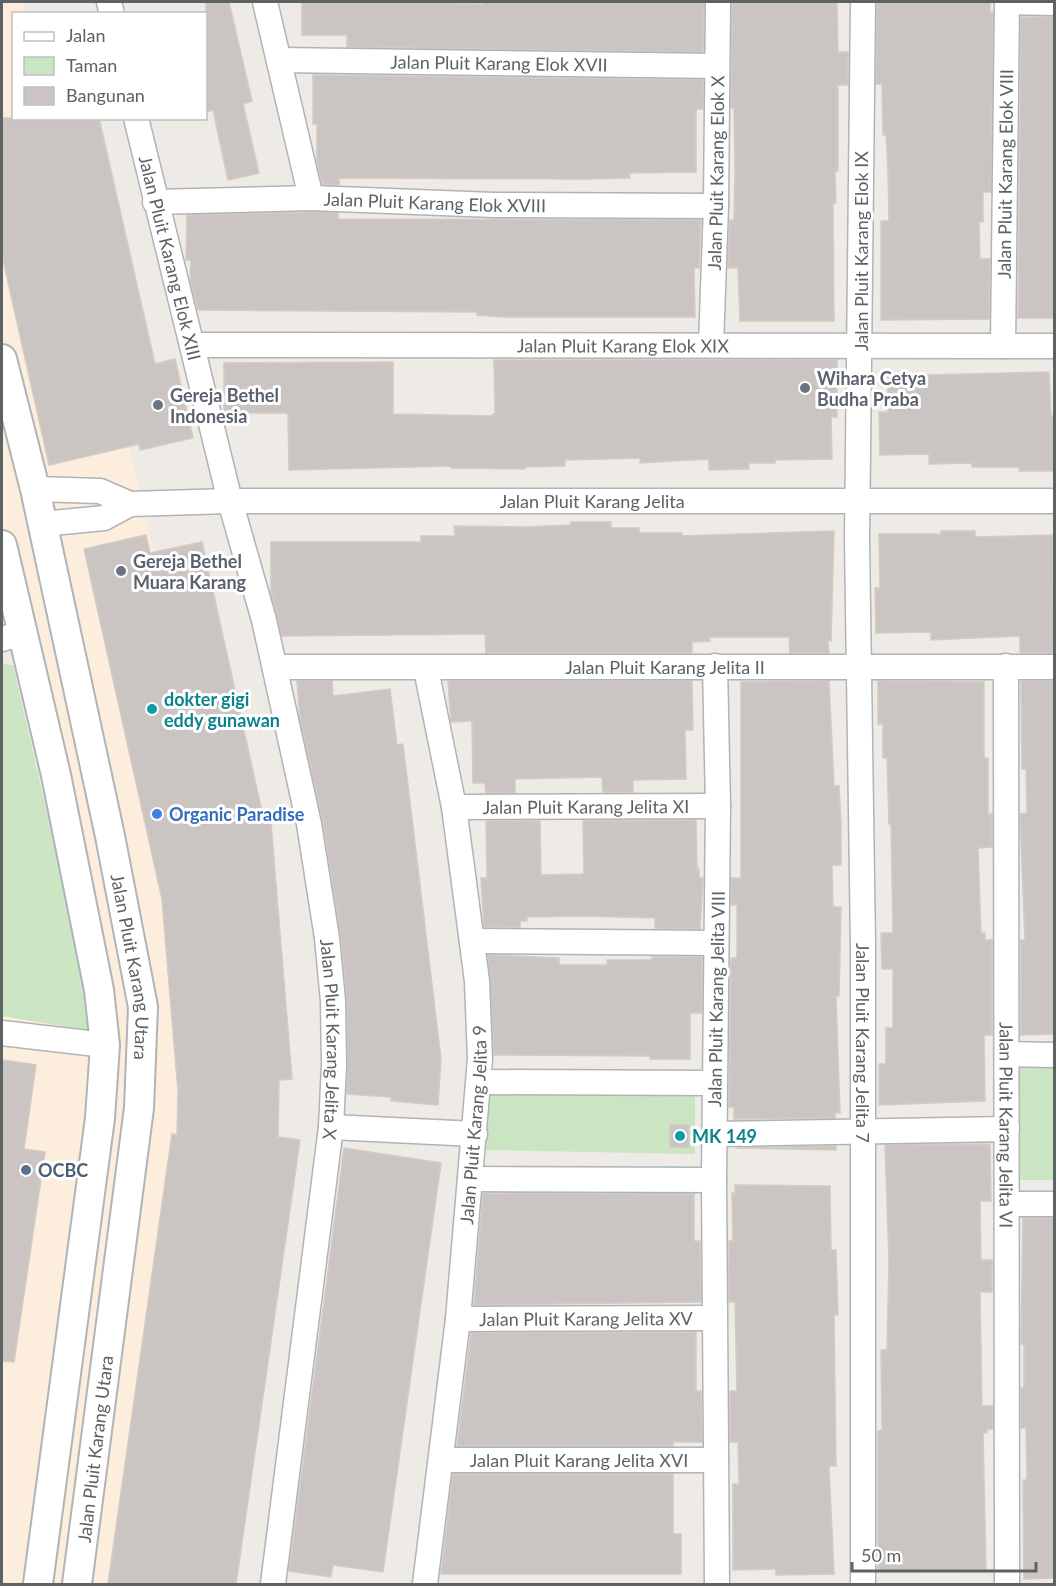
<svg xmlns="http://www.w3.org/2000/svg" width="1056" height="1586" font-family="Lato,sans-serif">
  <rect width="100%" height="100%" fill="#eeeae5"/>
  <polygon fill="#fceddc" points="2,2 24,2 27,13 14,14 14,118 52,119 217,820 239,1123 181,1584 2,1584 2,914 89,913 2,558"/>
  <g fill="#cbe5c3">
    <polygon points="2,664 13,665 97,1032 2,1016"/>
    <polygon points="1018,1063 1054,1063 1054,1180 1019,1180"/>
    <polygon points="480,1071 695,1074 695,1154 479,1150"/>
  </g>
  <g fill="#cac5c2" stroke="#d3cbc4" stroke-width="1.5">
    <polygon points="206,2 229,2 252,101 243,104 259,173 228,180 213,110 206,112"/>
    <polygon points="302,2 484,4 484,2 704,2 703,52 347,47 347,35 302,35"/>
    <polygon points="732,2 837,2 838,52 848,52 848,85 838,85 838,171 835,171 836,203 833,203 834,321 740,321 738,268 728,268 730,220 734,220 735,168 734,108 731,108"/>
    <polygon points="877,2 990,2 990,12 993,12 991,192 983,192 983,222 979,222 980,259 990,259 989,319 881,320 881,221 889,221 888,171 886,135 883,135 882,84 876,84"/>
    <polygon points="1021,17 1054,17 1054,318 1018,318"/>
    <polygon points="313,75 703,80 703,109 696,109 696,172 630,173 630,178 585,179 339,178 339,185 322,184 317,160 317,124 313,124"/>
    <polygon points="2,118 99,118 155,364 175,359 193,438 140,450 139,444 49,465 2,255"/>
    <polygon points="317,212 338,213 338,219 701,220 699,268 694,268 695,317 505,317 477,315 477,312 198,310 190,280 191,260 186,260 187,215"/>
    <polygon points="494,360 837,360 837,417 831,417 832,459 775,460 775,463 749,463 749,469 709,470 709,459 640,463 640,458 565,460 565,466 525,467 525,469 451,468 451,466 289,470 288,413 224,413 224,363 393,362 393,414 491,416 495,413"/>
    <polygon points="1049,372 1051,416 1054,416 1054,471 1019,471 1019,467 972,467 972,463 929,464 929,454 880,455 879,412 888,412 888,376"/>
    <polygon points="571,522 611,522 611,528 639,528 639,533 682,533 682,536 834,531 831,641 828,641 829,653 790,653 789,637 710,637 710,641 692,642 692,653 486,653 485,634 282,636 271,592 271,542 421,542 421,536 455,536 454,526 525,527 571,525"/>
    <polygon points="941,531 975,531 975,537 1053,535 1054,653 1020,653 1020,636 931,640 931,632 876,633 875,588 880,588 879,534 941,534"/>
    <polygon points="146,535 150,553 202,542 262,812 270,811 292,1079 279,1080 278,1137 300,1140 236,1584 108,1584 172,1134 177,1135 178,1091 162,899 84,549"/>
    <polygon points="297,681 332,681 333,696 390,689 397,745 403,744 441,1059 438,1105 391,1101 391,1097 347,1094 347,1001 341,937 323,822 300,718"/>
    <polygon points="448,681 692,681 693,730 685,730 686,779 633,780 633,792 603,792 602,777 515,779 515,793 486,793 485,783 473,783 472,721 451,722"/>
    <polygon points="829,681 834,786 839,786 841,823 841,865 832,865 833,907 841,907 839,996 836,996 840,1113 835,1113 835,1118 734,1119 734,1107 729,1107 731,958 737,958 737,905 731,905 731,878 741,878 741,682"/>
    <polygon points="878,681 984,682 984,758 988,758 988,814 992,814 992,847 978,848 981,933 985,933 985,940 992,940 992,1035 984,1035 985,1101 879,1105 879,1064 886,1064 886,1028 893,1028 893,969 882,969 881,933 893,933 891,824 889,824 887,758 883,758 883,724 878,724"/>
    <polygon points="1021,681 1054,681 1054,1034 1021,1035 1021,940 1025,940 1020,814 1027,813 1026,769 1022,769"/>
    <polygon points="696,820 697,870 699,869 699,878 703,878 700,929 655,928 655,918 584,916 527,917 527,921 520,921 520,927 484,927 481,878 487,878 486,821 540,821 541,875 584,874 583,821"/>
    <polygon points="488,955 559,958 559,965 607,965 607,960 652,960 652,957 702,957 702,1013 690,1013 690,1059 650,1059 650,1056 494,1055"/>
    <polygon points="2,1060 36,1065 24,1149 45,1152 14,1362 2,1361"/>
    <polygon points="670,1125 689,1125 689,1148 670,1147"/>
    <polygon points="990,1144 991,1201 980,1201 981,1260 992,1260 992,1292 980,1292 982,1406 993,1406 993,1429 987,1429 987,1433 983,1433 986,1569 878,1570 878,1431 882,1430 881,1350 887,1350 889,1262 885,1145"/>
    <polygon points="836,1146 836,1150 735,1148"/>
    <polygon points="344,1148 441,1163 383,1572 333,1565 331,1577 289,1571"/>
    <polygon points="735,1185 830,1186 831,1250 836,1250 838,1315 834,1315 836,1466 829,1466 834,1574 776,1575 776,1569 733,1570 733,1484 739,1484 738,1442 730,1442 730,1391 737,1391 735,1302 729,1302 729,1241 733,1241 732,1193 735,1193"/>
    <polygon points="483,1193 694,1194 694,1241 700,1241 701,1302 474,1305"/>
    <polygon points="1023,1218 1054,1218 1054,1578 1024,1579 1023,1480 1027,1480 1026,1428 1021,1428 1021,1388 1024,1388 1024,1344 1021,1344"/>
    <polygon points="696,1332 696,1391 701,1391 702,1442 673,1442 673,1446 457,1446 471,1333"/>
    <polygon points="453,1474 673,1474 673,1534 681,1534 681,1574 441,1574"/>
  </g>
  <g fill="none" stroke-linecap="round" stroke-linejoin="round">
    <g stroke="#b0b4b7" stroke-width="27">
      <g id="minor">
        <polyline points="109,2 112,14"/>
        <polyline points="265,2 311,198"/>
        <path id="s1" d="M863,2L857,539L863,946V1584"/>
        <polyline points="1007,2 1054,3"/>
        <path id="s2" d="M280,60L717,66"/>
        <path id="s3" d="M136,118L230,501L264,620L309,824L327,938L333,1001L334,1065L331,1127L273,1584"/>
        <path id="s4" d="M155,202L311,198L494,205L716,206"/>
        <path id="s5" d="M193,345L1054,346"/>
        <path id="s6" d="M711,345L716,206L718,2"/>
        <path id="s7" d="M1003,346L1007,2"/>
        <polyline points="35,489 100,491 130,504"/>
        <path id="s8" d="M42,524L104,518L130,504L230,501H1054"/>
        <polyline points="2,639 23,633"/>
        <polyline points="715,666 718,806 714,1180 717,1584"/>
        <path id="s9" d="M1006,666L1007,1584"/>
        <path id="s10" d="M275,667H1054"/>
        <path id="s11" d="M454,807L718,806"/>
        <polyline points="472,941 716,943"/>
        <polyline points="2,1033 105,1045"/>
        <polyline points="1007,1054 1054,1055"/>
        <polyline points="479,1082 714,1083"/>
        <polyline points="331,1127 475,1134"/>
        <polyline points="714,1134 1007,1129"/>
        <polyline points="470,1179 714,1180"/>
        <polyline points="1007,1204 1054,1204"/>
        <path id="s12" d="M458,1319L714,1318"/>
        <path id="s13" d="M441,1460H716"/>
        <path id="s14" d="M425,1584L458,1319L480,1059L477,981L454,807L426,669"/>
      </g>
    </g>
    <g stroke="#b0b4b7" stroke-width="32">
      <g id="tertiary">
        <path id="s15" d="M2,359L35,489L110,836L143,1007L139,1108L77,1584"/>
        <polyline points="2,545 56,775 99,990 105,1045 100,1118 38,1584"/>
      </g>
    </g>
    <use href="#minor" stroke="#fff" stroke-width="24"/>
    <use href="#tertiary" stroke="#fff" stroke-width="28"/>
  </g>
  <g fill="#6b7280" stroke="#fff" stroke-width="2">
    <circle cx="805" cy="388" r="6"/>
    <circle cx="158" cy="405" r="6"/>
    <circle cx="121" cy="571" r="6"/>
  </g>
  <g fill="#0f9aa8" stroke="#fff" stroke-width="2">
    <circle cx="152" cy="709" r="6"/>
    <circle cx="680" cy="1136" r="6"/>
  </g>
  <circle fill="#3f7fe0" stroke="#fff" stroke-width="2" cx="157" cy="814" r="6"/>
  <circle fill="#5c6f8a" stroke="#fff" stroke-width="2" cx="26" cy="1170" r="6"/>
  <g text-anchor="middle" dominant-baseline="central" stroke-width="6" stroke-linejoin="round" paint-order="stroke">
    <g font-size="18" fill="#5d6265" stroke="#fff">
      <text stroke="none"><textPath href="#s2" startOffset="219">Jalan Pluit Karang Elok XVII</textPath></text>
      <text stroke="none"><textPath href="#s6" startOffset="172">Jalan Pluit Karang Elok X</textPath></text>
      <text stroke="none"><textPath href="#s7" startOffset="172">Jalan Pluit Karang Elok VIII</textPath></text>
      <text stroke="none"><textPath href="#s4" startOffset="280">Jalan Pluit Karang Elok XVIII</textPath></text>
      <text transform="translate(861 251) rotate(-90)">Jalan Pluit Karang Elok IX</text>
      <text stroke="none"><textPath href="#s3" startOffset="144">Jalan Pluit Karang Elok XIII</textPath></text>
      <text stroke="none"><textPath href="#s5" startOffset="430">Jalan Pluit Karang Elok XIX</textPath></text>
      <text stroke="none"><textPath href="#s8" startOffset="554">Jalan Pluit Karang Jelita</textPath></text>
      <text stroke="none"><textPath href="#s10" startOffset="390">Jalan Pluit Karang Jelita II</textPath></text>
      <text stroke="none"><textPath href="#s11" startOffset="132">Jalan Pluit Karang Jelita XI</textPath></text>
      <text stroke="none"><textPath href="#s15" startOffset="622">Jalan Pluit Karang Utara</textPath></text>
      <text transform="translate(716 999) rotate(-89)">Jalan Pluit Karang Jelita VIII</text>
      <text stroke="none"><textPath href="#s3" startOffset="944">Jalan Pluit Karang Jelita X</textPath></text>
      <text stroke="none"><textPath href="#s1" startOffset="1041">Jalan Pluit Karang Jelita 7</textPath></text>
      <text stroke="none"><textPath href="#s14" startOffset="462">Jalan Pluit Karang Jelita 9</textPath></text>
      <text stroke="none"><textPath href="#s9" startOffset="459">Jalan Pluit Karang Jelita VI</textPath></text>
      <text stroke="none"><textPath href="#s12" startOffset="128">Jalan Pluit Karang Jelita XV</textPath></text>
      <text transform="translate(95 1449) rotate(-83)">Jalan Pluit Karang Utara</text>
      <text stroke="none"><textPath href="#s13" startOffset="138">Jalan Pluit Karang Jelita XVI</textPath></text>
    </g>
    <g font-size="18" font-weight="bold" fill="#5b616d" stroke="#fff" text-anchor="start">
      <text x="817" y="378">Wihara Cetya<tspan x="817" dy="21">Budha Praba</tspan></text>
      <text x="170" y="395">Gereja Bethel<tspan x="170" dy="21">Indonesia</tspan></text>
      <text x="133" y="561">Gereja Bethel<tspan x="133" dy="21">Muara Karang</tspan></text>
    </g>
    <g font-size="18" font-weight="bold" fill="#0d838f" stroke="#fff" text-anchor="start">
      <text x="164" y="699">dokter gigi<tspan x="164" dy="21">eddy gunawan</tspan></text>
      <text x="692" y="1136">MK 149</text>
    </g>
    <g font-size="18" font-weight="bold" fill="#366cbe" stroke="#fff" text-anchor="start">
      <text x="169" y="814">Organic Paradise</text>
    </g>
    <g font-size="18" font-weight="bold" fill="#4e5e75" stroke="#fff" text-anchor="start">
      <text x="38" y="1170">OCBC</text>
    </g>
  </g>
  <rect width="1056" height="1586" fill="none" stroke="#5d6265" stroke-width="6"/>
  <rect x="12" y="12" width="195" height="108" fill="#ffffff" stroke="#bec0c1" stroke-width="1.5"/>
  <rect x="24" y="32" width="30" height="9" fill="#ffffff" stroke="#bec0c1" stroke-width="1.5"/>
  <text x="66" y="42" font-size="18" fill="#5d6265">Jalan</text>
  <rect x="24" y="57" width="30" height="18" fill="#cbe5c3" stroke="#bec0c1" stroke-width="1.5"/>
  <text x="66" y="72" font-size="18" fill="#5d6265">Taman</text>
  <rect x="24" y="87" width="30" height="18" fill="#cac5c2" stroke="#bec0c1" stroke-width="1.5"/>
  <text x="66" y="102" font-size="18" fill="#5d6265">Bangunan</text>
  <path d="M852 1562v9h184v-9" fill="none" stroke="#5d6265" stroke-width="3"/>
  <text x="861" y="1562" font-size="18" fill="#5d6265" stroke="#ffffff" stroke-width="4.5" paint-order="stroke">50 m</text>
</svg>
